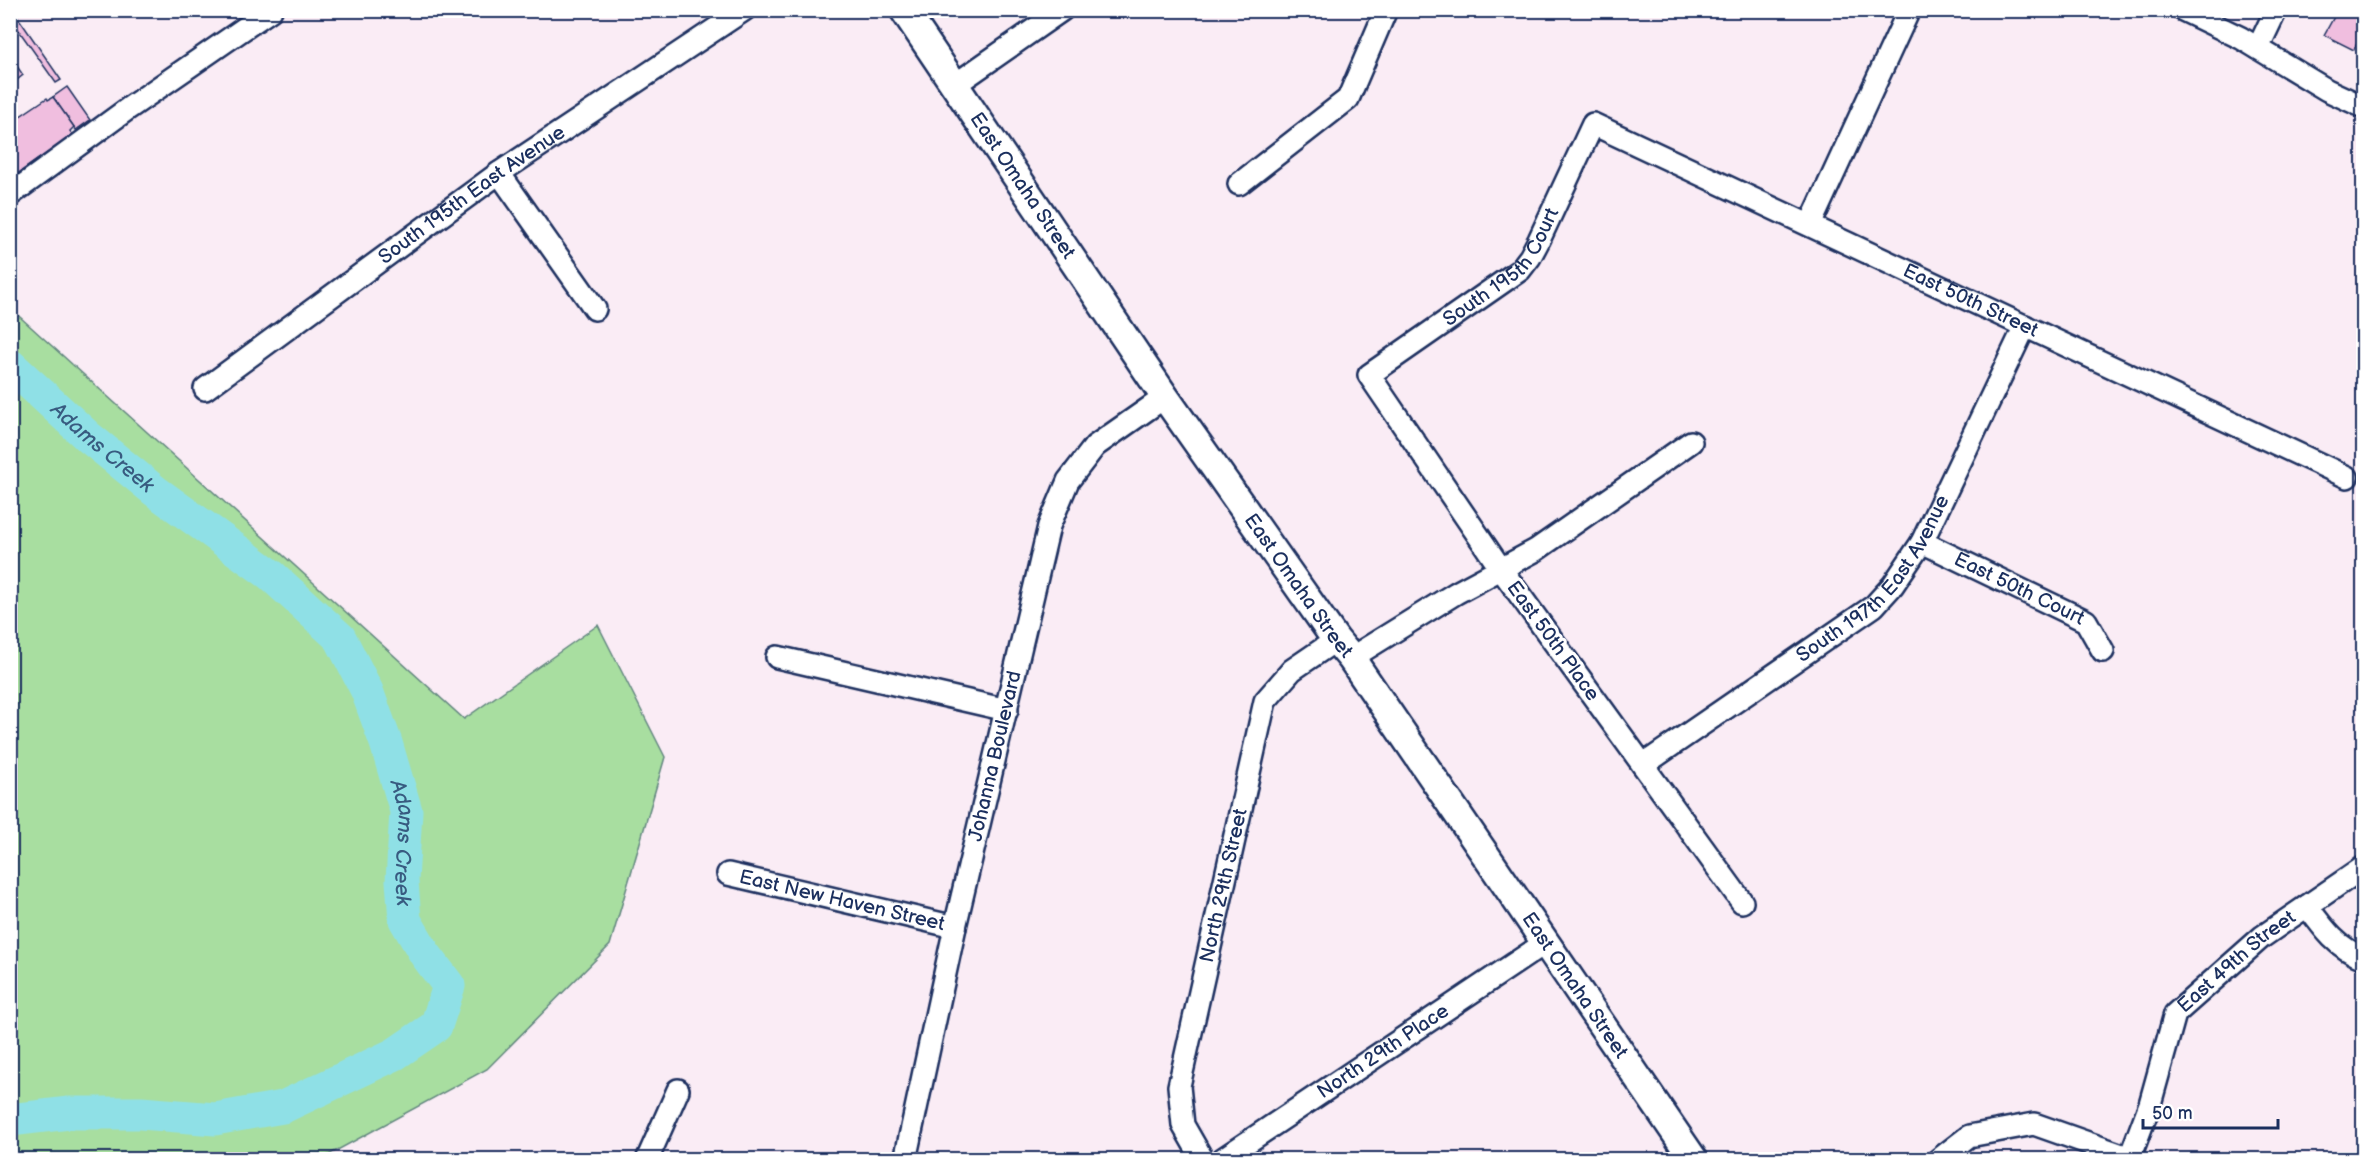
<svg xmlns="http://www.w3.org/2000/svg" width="2374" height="1170" font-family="'Balsamiq Sans',sans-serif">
  <rect width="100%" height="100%" fill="#faecf5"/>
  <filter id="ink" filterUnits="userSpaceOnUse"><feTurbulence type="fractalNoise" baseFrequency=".0167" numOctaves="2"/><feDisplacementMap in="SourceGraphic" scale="12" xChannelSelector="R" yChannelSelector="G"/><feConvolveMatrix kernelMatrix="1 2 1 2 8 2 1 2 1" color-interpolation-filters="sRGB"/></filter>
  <g filter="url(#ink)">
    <polygon fill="#a8dea0" stroke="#62867f" stroke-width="1.5" points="10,308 464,719 598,625 665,757 610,945 487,1069 321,1159 11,1159"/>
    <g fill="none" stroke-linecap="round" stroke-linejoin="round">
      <path stroke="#8fe0e6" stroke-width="33" id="s1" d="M10,365L86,435L155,491L271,575L340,638L367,691L386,743L406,811L402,881L405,920L425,954L449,986L436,1026L395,1054L283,1107L215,1119L141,1113H69L10,1120"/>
    </g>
    <g fill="#f0bedf" stroke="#1b2f5e" stroke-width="1.5">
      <polygon points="10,10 13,10 61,80 56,83 10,18"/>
      <polygon points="2327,10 2364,10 2364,24 2361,30 2364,31 2364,44 2358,41 2354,50 2324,35 2335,15"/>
      <polygon points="10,56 23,75 17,80 10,71"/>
      <polygon points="67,87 90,120 76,130 53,97"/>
      <polygon points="53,97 74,127 70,131 73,135 14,176 10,172 10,123 47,98 48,100"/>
    </g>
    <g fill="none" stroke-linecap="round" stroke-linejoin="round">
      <g stroke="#1b2f5e" stroke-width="26">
        <g id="minor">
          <polyline points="2183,10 2241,38 2327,90 2364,107"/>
          <polyline points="2258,48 2276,10"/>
          <polyline points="956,84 1062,10"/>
          <polyline points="499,173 595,309"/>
          <polyline points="1239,184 1348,99 1386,10"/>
          <polyline points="10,195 129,108 271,10"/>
          <polyline points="1810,225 1909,10"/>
          <path id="s2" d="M205,389L499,173L744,10"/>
          <path id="s3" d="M1922,542L2086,621L2103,651"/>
          <polyline points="777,657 1007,710"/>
          <polyline points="1351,658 1456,593 1536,550 1691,442"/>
          <path id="s4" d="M1643,765L1874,606L1893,585L1922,542L2025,326"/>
          <path id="s5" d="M728,874L955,927"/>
          <path id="s6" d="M1742,902L1501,569L1369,375L1520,270L1530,257L1539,240L1593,124L2347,477"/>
          <path d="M2307,906C2323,928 2337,948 2364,958"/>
          <path id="s7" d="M2130,1157L2150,1104L2175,1014L2262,937L2364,867"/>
          <polyline points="647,1160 678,1090"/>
          <path id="s8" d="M905,1160L955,927L1049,526L1068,481L1095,446L1165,397"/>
          <path id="s9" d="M1203,1160L1183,1125L1179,1086L1265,701L1292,670L1336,640"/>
          <path id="s10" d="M1221,1160L1545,943"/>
          <polyline points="1938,1160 1969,1136 2034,1124 2136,1160"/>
        </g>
      </g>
      <g stroke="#1b2f5e" stroke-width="32">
        <g id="tertiary">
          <path id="s11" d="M904,10L1165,397L1336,640L1351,658L1694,1160"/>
        </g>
      </g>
      <use href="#minor" stroke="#fff" stroke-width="21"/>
      <use href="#tertiary" stroke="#fff" stroke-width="27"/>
    </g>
  </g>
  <g text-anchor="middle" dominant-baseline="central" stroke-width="6" stroke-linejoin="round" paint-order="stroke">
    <g font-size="20" fill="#1b2f5e" stroke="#fff">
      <text stroke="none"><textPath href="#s11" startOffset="212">East Omaha Street</textPath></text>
      <text stroke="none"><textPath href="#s2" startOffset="330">South 195th East Avenue</textPath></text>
      <text stroke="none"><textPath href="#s6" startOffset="819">South 195th Court</textPath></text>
      <text stroke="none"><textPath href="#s6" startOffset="1410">East 50th Street</textPath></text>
      <text stroke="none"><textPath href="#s4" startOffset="300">South 197th East Avenue</textPath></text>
      <text stroke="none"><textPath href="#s11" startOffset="698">East Omaha Street</textPath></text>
      <text stroke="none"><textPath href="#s3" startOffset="108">East 50th Court</textPath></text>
      <text transform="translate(1553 641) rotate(54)">East 50th Place</text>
      <text stroke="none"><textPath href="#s8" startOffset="414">Johanna Boulevard</textPath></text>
      <text stroke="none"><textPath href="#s9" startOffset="285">North 29th Street</textPath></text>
      <text stroke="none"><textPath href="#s5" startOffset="117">East New Haven Street</textPath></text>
      <text stroke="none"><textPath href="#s7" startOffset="231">East 49th Street</textPath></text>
      <text stroke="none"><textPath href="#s11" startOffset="1184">East Omaha Street</textPath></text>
      <text stroke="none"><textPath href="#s10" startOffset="195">North 29th Place</textPath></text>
    </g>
    <g font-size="21" font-style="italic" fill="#385b80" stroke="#fff">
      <text stroke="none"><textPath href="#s1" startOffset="124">Adams Creek</textPath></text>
      <text stroke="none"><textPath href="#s1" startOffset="646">Adams Creek</textPath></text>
    </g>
  </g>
  <rect width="2374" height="1170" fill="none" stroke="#fff" stroke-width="36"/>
  <rect x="18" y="18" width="2338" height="1134" fill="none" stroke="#1b2f5e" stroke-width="2" filter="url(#ink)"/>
  <path d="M2143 1119v9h135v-9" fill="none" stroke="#1b2f5e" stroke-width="3"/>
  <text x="2152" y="1119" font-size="18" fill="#1b2f5e" stroke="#ffffff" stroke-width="4.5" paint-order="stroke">50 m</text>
</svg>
